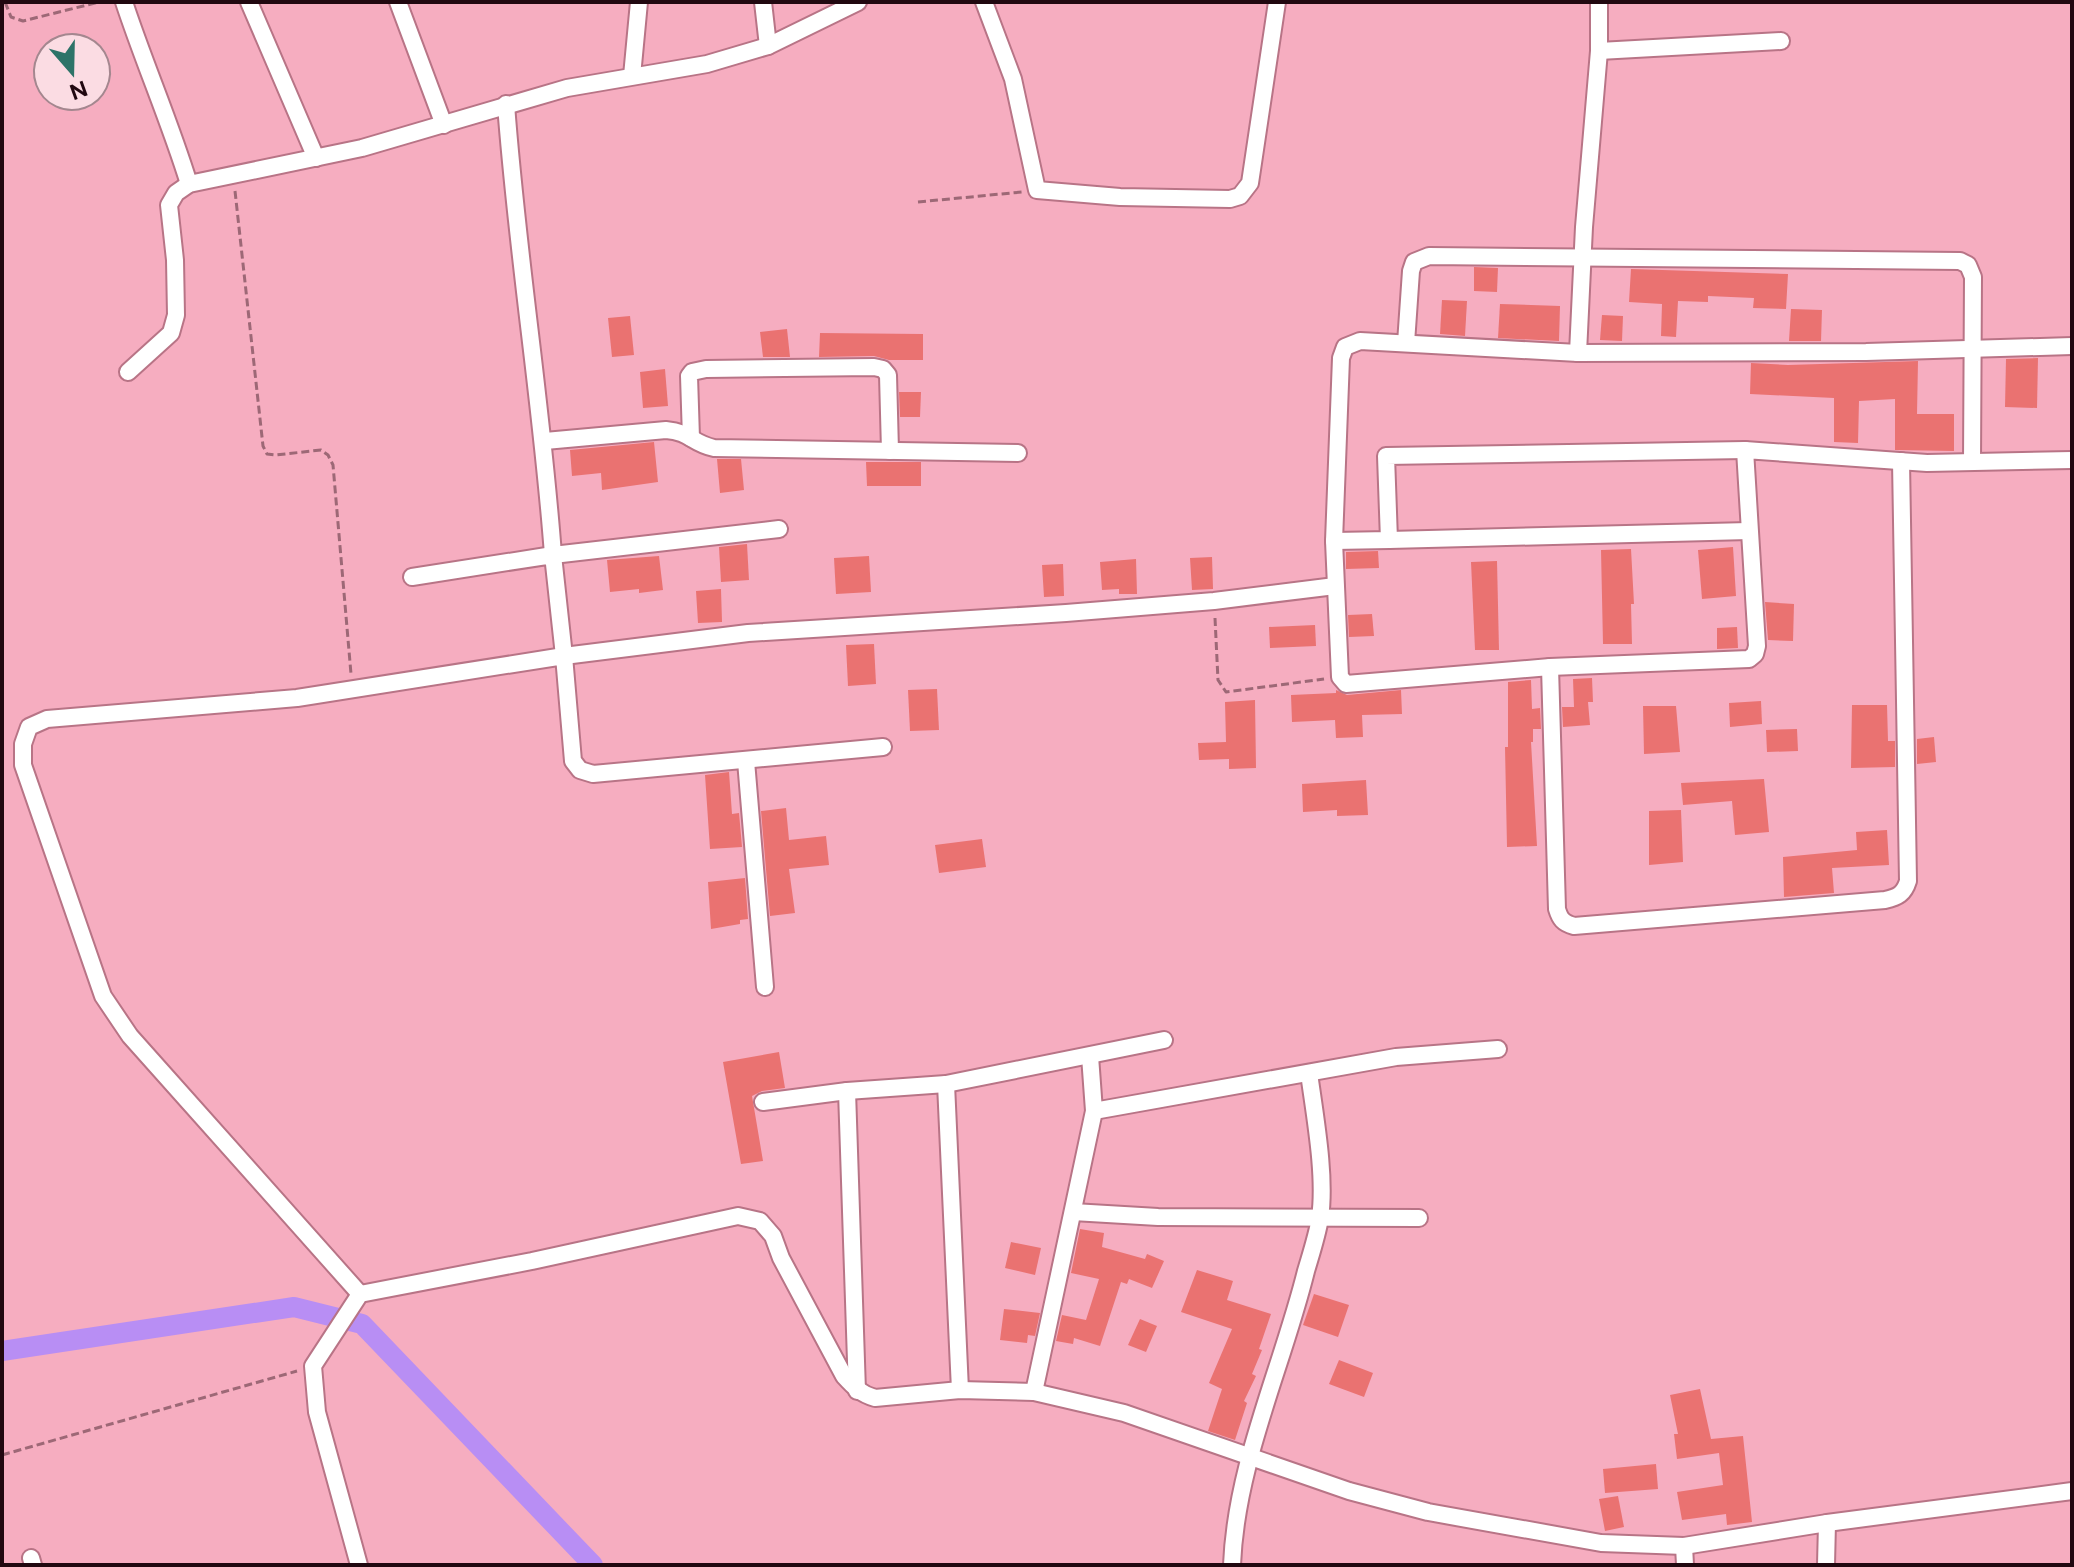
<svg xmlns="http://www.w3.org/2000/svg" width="2074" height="1567" font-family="Figtree,sans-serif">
  <rect width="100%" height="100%" fill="#f6adc0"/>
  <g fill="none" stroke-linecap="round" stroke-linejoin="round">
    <polyline stroke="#b88ef4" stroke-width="20" points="2,1351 294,1307 362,1324 593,1565"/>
  </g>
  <g fill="#ea7271">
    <polygon points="1474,267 1498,268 1497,292 1474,291"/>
    <polygon points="1631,269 1788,274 1786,309 1753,308 1754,298 1708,296 1708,302 1678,301 1676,337 1661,336 1662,304 1629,302"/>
    <polygon points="1442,300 1467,301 1465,336 1440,334"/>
    <polygon points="1500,304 1560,306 1559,341 1498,338"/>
    <polygon points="1791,309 1822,310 1821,341 1789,341"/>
    <polygon points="1602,315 1623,316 1622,341 1600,340"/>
    <polygon points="630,316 634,355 612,357 608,318"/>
    <polygon points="787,329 790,357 763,357 760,332"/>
    <polygon points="820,333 923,334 923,360 889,360 874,356 819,357"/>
    <polygon points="2038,358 2037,408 2005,407 2006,359"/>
    <polygon points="1918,361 1917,414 1954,414 1954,451 1895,450 1895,399 1859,401 1858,443 1834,442 1834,398 1750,394 1751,363 1788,365"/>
    <polygon points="665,369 668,406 643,408 640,372"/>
    <polygon points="899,392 921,392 920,417 900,417"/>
    <polygon points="654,442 658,482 602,490 601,473 572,476 570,450"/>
    <polygon points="717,459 741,459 744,490 720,493"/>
    <polygon points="866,462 921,462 921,486 867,486"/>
    <polygon points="747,544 749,580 721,582 719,547"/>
    <polygon points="1733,547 1736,596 1702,599 1698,550"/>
    <polygon points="1631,549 1634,604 1631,604 1632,644 1603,644 1601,550"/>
    <polygon points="1378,551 1379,568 1346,569 1346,552"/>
    <polygon points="659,556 663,590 639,593 639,589 610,592 607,560"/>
    <polygon points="869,556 871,592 836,594 834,558"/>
    <polygon points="1212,557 1213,589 1192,590 1190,558"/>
    <polygon points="1136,559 1137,594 1119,594 1119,589 1102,590 1100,562"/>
    <polygon points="1497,561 1499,650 1475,650 1471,562"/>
    <polygon points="1063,564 1064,596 1044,597 1042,565"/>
    <polygon points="721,589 722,622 698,623 696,591"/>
    <polygon points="1765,602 1794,604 1793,641 1768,640"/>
    <polygon points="1372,614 1374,636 1349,637 1348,615"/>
    <polygon points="1315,625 1316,646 1270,648 1269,627"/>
    <polygon points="1737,627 1738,648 1717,649 1717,628"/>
    <polygon points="874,644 876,684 848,686 846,645"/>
    <polygon points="1592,678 1593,702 1588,702 1590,725 1563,727 1562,707 1574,707 1573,679"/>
    <polygon points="1531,680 1532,709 1540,708 1541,729 1533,729 1533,742 1531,742 1537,846 1507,847 1505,747 1508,747 1508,682"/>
    <polygon points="937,689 939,730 910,731 908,690"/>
    <polygon points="1336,690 1347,695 1401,690 1402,714 1362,715 1363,737 1336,738 1335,720 1292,722 1291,695 1336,693"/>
    <polygon points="1255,700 1256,768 1229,769 1229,759 1199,760 1198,743 1226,742 1225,702"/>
    <polygon points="1761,701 1762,724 1730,727 1729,703"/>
    <polygon points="1852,705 1887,705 1888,741 1895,741 1895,767 1851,768"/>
    <polygon points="1643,706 1676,706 1680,752 1644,754"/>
    <polygon points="1797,729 1798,751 1767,752 1766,730"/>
    <polygon points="1934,737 1936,762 1917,764 1917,739"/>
    <polygon points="729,772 732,814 739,813 742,847 710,849 705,775"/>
    <polygon points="1764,779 1769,832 1735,835 1732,801 1683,805 1681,783"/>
    <polygon points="1366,780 1368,815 1337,816 1337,810 1303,812 1302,784"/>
    <polygon points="786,808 789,840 826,836 829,865 789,869 795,913 770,916 761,811"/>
    <polygon points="1681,810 1683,862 1649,865 1649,811"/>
    <polygon points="1887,830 1889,865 1832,868 1834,893 1784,897 1783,857 1857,850 1856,832"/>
    <polygon points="982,839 986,867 939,873 935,845"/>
    <polygon points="745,878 748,919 740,920 740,924 711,929 708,882"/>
    <polygon points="779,1052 785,1088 762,1091 752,1096 763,1161 741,1164 723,1062"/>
    <polygon points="1080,1229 1104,1233 1102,1247 1145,1259 1147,1254 1164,1261 1152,1288 1129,1279 1127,1284 1121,1282 1100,1346 1074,1338 1073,1344 1056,1341 1062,1315 1086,1320 1099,1279 1071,1273"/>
    <polygon points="1011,1242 1041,1248 1035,1275 1005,1268"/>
    <polygon points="1197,1270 1233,1281 1227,1300 1271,1314 1259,1349 1262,1350 1252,1374 1256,1376 1244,1401 1247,1403 1235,1440 1208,1431 1222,1389 1209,1383 1232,1329 1181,1312"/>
    <polygon points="1314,1294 1349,1305 1338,1337 1303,1325"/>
    <polygon points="1004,1309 1040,1313 1035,1336 1028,1335 1027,1343 1000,1340"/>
    <polygon points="1140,1319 1157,1326 1146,1352 1128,1345"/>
    <polygon points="1339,1360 1373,1373 1364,1397 1329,1384"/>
    <polygon points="1700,1389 1711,1439 1743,1436 1752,1522 1727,1525 1726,1514 1682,1520 1677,1492 1723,1485 1719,1453 1677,1459 1674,1434 1678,1434 1670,1395"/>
    <polygon points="1656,1464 1658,1489 1605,1493 1603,1469"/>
    <polygon points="1618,1496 1624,1527 1605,1531 1599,1499"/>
  </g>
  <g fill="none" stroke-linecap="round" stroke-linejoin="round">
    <g stroke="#b87486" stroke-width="20">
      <g id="minor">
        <path d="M124,2C144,63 170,122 189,184"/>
        <polyline points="249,2 316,158"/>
        <polyline points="398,2 444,125"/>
        <polyline points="763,2 768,46"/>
        <polyline points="984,2 1013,79 1037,190 1120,197 1230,199 1240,196 1250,183 1277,2"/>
        <polyline points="1599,51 1781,41"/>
        <polyline points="632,76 639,2"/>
        <path d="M506,104C517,255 542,404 553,555L779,529"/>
        <polyline points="1406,343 1411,271 1414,262 1429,256 1960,261 1968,265 1973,277 1972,462"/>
        <polyline points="2072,346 1866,352 1578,353 1360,341 1345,347 1341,358 1334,541 1340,677 1346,684 1550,667 1749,659 1755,654 1757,646 1745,450 1927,463 2072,460"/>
        <polyline points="1578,353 1584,227 1599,51 1599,2"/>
        <polyline points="128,372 171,333 176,315 175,260 169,205 176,193 189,184 362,148 567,88 707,64 768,46 858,2"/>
        <polyline points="691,438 689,376 692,372 706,369 874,367 883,369 888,375 890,451"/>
        <path d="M545,441L666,430C691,432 691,443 714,448L1018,453"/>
        <polyline points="1389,540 1749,531"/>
        <polyline points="1334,541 1389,540 1386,456 1745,450"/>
        <polyline points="412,577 553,555 564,656 748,633 1066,613 1214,601 1335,586"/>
        <path d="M1550,667L1557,909C1560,919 1563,923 1574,926L1885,900C1898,897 1904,894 1908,881L1901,461"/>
        <polyline points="746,761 765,987"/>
        <polyline points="946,1084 960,1390"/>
        <polyline points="847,1091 857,1391"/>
        <polyline points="763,1102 847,1091 946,1084 1164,1040"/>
        <polyline points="1094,1111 1396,1057 1498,1049"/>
        <polyline points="1073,1212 1158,1217 1419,1218"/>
        <polyline points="360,1294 130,1036 103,996 23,765 23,744 29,727 47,719 297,698 564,656 573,761 580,770 593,774 883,747"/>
        <polyline points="1034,1392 1094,1111 1090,1056"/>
        <polyline points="1684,1546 1685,1565"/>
        <polyline points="31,1558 33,1565"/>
        <path d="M359,1565L317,1412L313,1366L360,1294L532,1261L738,1216L760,1221L773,1236L781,1258L844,1376C854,1387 861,1394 875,1398L960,1390L1034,1392L1124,1413L1349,1491L1428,1512L1601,1543L1684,1546L1827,1523L2072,1491"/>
        <path d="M1232,1565C1236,1464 1282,1368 1306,1271C1311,1254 1317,1236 1320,1218C1326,1176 1315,1117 1309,1073"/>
        <polyline points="1826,1565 1827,1523"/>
      </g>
    </g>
    <g stroke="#9d6876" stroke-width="3" stroke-dasharray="8 4" stroke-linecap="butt">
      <polyline points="5,2 11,17 23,21 99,2"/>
      <polyline points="235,191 263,446 267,454 276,455 321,450 328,455 333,465 351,674"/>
      <polyline points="918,202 1022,192"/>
      <polyline points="1215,618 1218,680 1226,692 1324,679"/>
      <polyline points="2,1455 297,1371"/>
    </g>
    <use href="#minor" stroke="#fff" stroke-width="16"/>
  </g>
  <rect width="2074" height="1567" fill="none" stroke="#210810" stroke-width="8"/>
  <g transform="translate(72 72) rotate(160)"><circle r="38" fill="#fbdce3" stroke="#a4878f" stroke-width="2"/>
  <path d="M0-6L14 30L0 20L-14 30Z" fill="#2d7368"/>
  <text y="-12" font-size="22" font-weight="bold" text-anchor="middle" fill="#210810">N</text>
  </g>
</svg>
